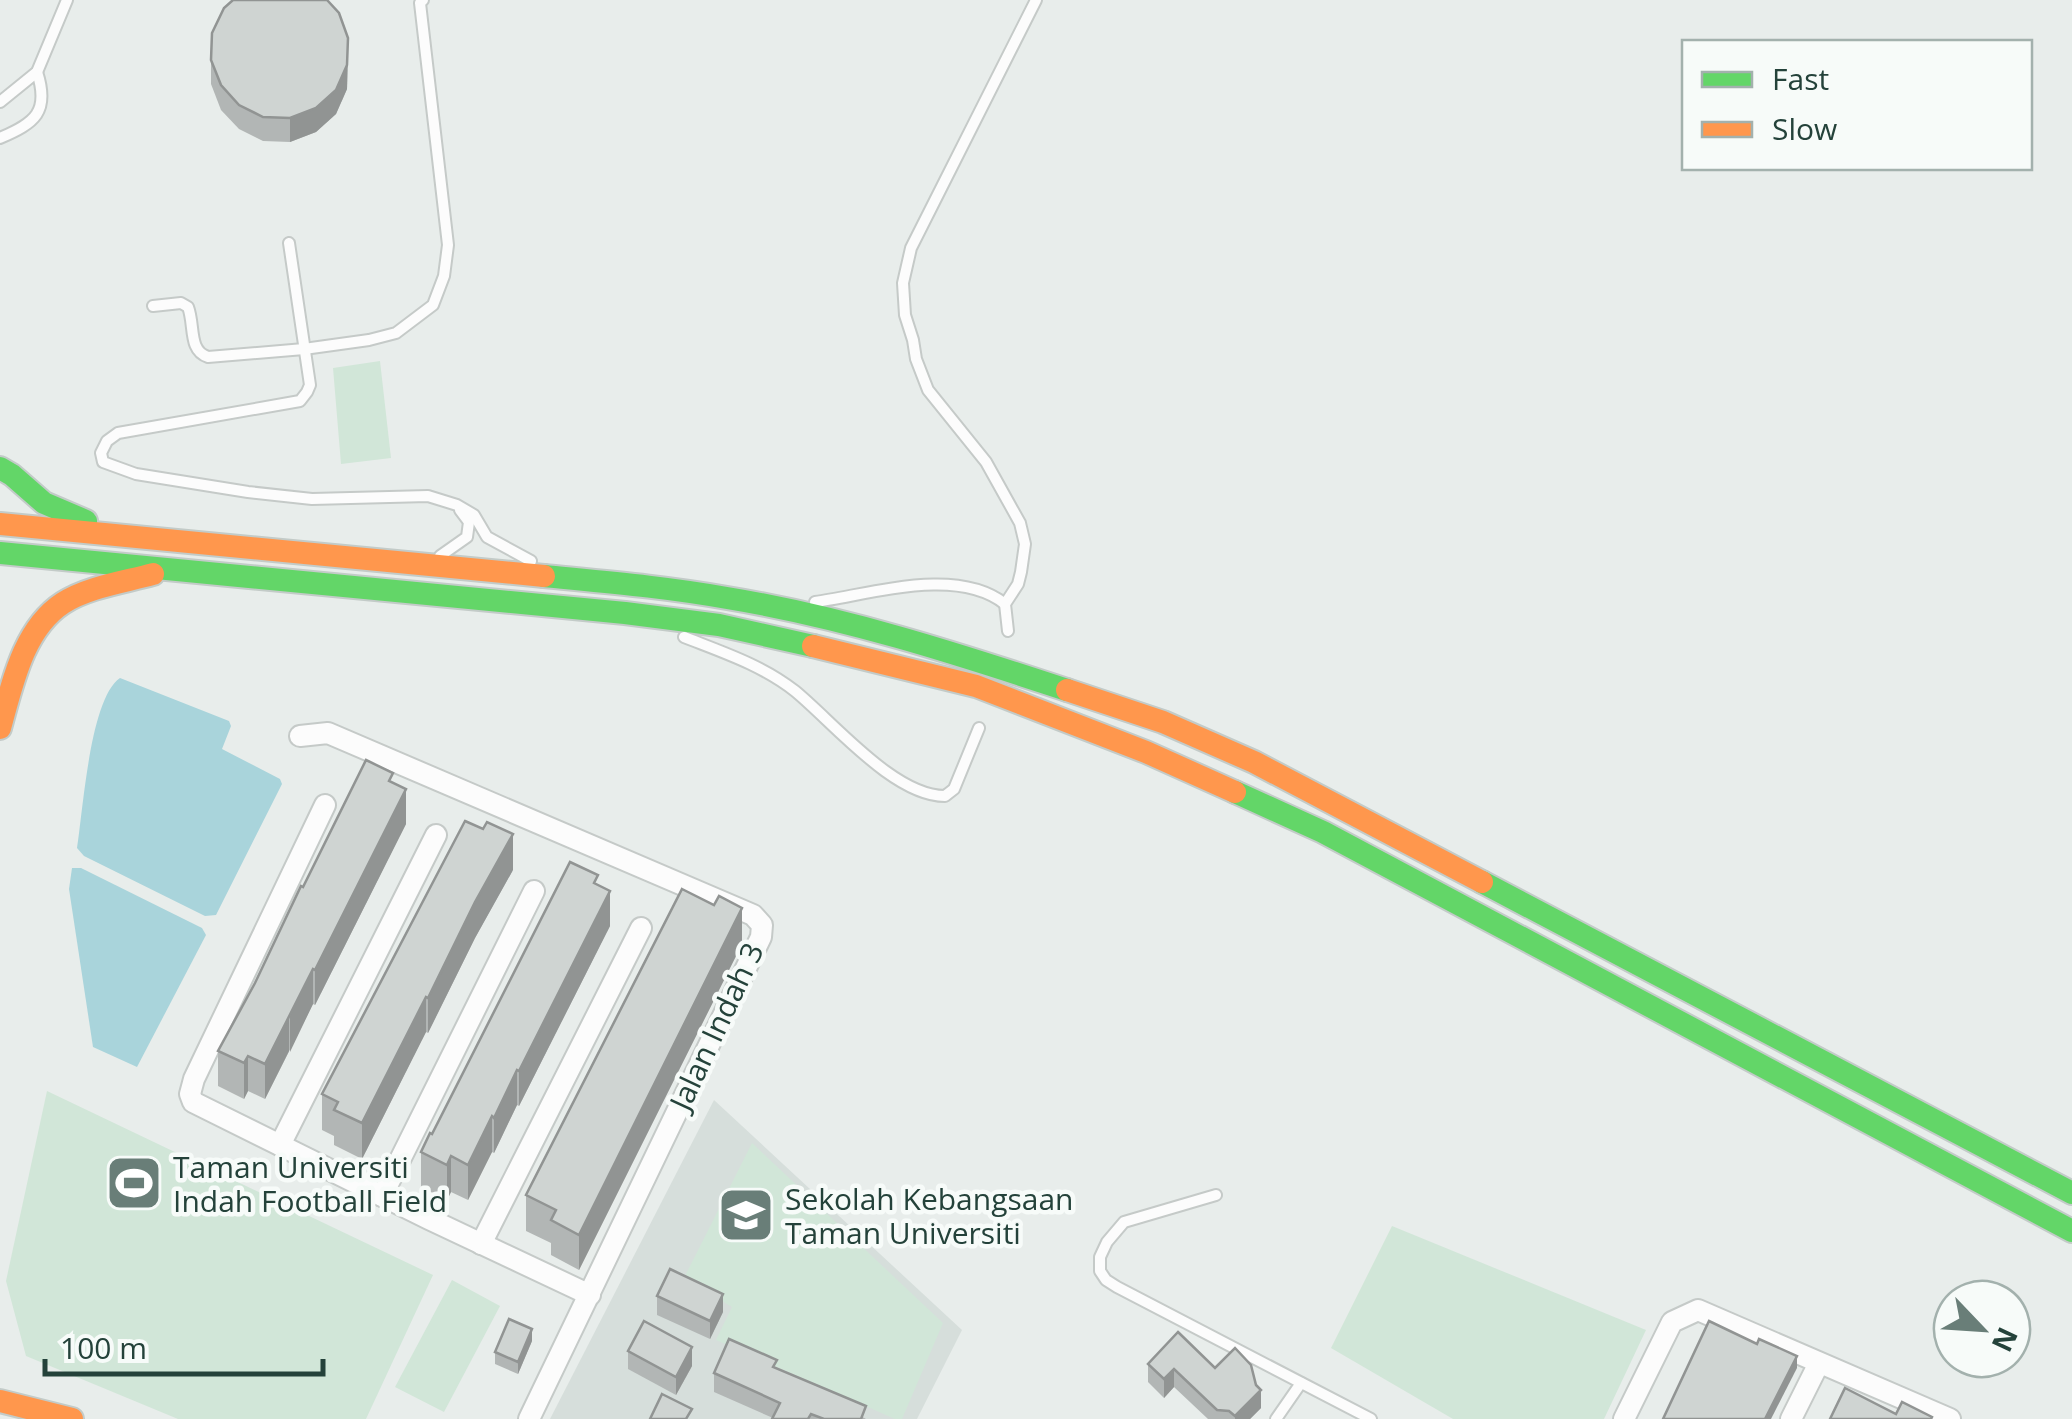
<svg xmlns="http://www.w3.org/2000/svg" width="2072" height="1419" font-family="'Open Sans',sans-serif">
  <rect width="100%" height="100%" fill="#e8edeb"/>
  <polygon fill="#d6dedb" points="714,1100 962,1330 917,1419 550,1419"/>
  <g fill="#d1e6d8">
    <polygon points="380,361 391,458 341,464 333,368"/>
    <polygon points="47,1091 433,1275 366,1419 178,1419 26,1356 6,1281"/>
    <polygon points="752,1143 943,1323 902,1419 895,1419 716,1340 732,1307 684,1278"/>
    <polygon points="1392,1226 1646,1330 1604,1419 1453,1419 1331,1348"/>
    <polygon points="452,1280 500,1306 444,1412 395,1387"/>
  </g>
  <g fill="#a9d4db">
    <path d="M120,678L229,721L231,726L222,749L280,779L282,784L216,915L205,916L84,856L77,848C83,811 90,698 120,678Z"/>
    <polygon points="72,868 81,868 202,928 206,935 137,1067 93,1047 69,889"/>
  </g>
  <g fill="none" stroke-linecap="round" stroke-linejoin="round">
    <g stroke="#c5cac8" stroke-width="14">
      <g id="lane">
        <polyline points="0,102 37,72 67,0"/>
        <path d="M0,138C35,123 50,112 37,72"/>
        <polyline points="289,243 310,385 307,392 300,401 118,433 107,441 101,453 103,462 136,474 248,492 312,499 428,496 457,505 474,515 487,537 531,561"/>
        <path d="M153,306L181,303L188,307C195,325 188,351 208,357L304,349L369,340L396,333L433,305L444,276L448,245L420,3L423,0"/>
        <polyline points="440,556 467,537 469,522 460,510"/>
        <path d="M815,602C872,594 957,566 1005,604"/>
        <polyline points="1008,631 1005,604 1018,584 1021,572 1025,544 1020,523 986,462 928,390 916,359 913,340 905,315 903,283 911,248 1036,0"/>
        <path d="M684,637C722,652 762,665 795,691C834,723 894,796 945,796L954,789L979,728"/>
        <polyline points="1216,1195 1124,1222 1107,1242 1100,1257 1100,1271 1106,1280 1117,1287 1371,1419"/>
        <polyline points="1276,1419 1301,1383"/>
      </g>
    </g>
    <g stroke="#c5cac8" stroke-width="24">
      <g id="street">
        <polyline points="300,736 328,733 753,915 762,925 761,937 529,1419"/>
        <polyline points="325,805 194,1079 190,1094 193,1102 429,1219 590,1295"/>
        <polyline points="280,1145 436,835"/>
        <polyline points="382,1196 534,891"/>
        <polyline points="481,1244 641,928"/>
        <polyline points="1624,1419 1672,1322 1698,1310 1950,1419"/>
        <polyline points="1791,1419 1819,1363"/>
      </g>
    </g>
    <g stroke="#c3cbc8" stroke-width="26">
      <g id="fast">
        <polyline points="0,468 12,475 44,503 86,521"/>
        <polyline points="0,553 625,613 719,625 813,646"/>
        <path d="M544,576C605,582 666,587 727,598C843,617 955,653 1067,690"/>
        <polyline points="1235,792 1323,832 2072,1231"/>
        <polyline points="1482,882 2072,1193"/>
      </g>
    </g>
    <g stroke="#c3cbc8" stroke-width="26">
      <g id="slow">
        <polyline points="0,524 544,576"/>
        <polyline points="813,646 976,686 1146,752 1235,792"/>
        <polyline points="1067,690 1163,722 1254,762 1482,882"/>
        <path d="M0,728C12,685 23,629 63,603C88,587 124,582 153,574"/>
        <polyline points="0,1401 72,1419"/>
      </g>
    </g>
    <use href="#lane" stroke="#fcfcfc" stroke-width="10"/>
    <use href="#street" stroke="#fcfcfc" stroke-width="20"/>
    <use href="#fast" stroke="#63d668" stroke-width="22"/>
    <use href="#slow" stroke="#ff974d" stroke-width="22"/>
  </g>
  <g fill="#b2b6b5">
    <polygon points="211,60 348,62 347,89 336,114 316,132 290,142 263,141 239,129 221,110 211,84"/>
    <polygon points="393,783 406,824 315,1005 313,1004 265,1099 248,1091 244,1099 218,1086 218,1051 255,983 303,887"/>
    <polygon points="513,870 475,938 428,1033 426,1032 362,1159 334,1145 334,1136 322,1130 322,1094"/>
    <polygon points="598,885 610,926 519,1106 517,1105 494,1153 492,1152 468,1200 451,1192 447,1200 421,1187 421,1152"/>
    <polygon points="742,944 579,1270 551,1255 551,1243 526,1231 526,1195"/>
    <polygon points="657,1296 723,1312 710,1339 657,1315"/>
    <polygon points="532,1341 518,1374 495,1364 495,1352"/>
    <polygon points="628,1351 692,1366 676,1395 628,1369"/>
    <polygon points="1148,1364 1215,1368 1261,1408 1250,1419 1208,1419 1174,1387 1164,1398 1148,1382"/>
    <polygon points="777,1368 866,1419 772,1419 773,1418 714,1392 714,1373"/>
  </g>
  <g fill="#919493">
    <polygon points="348,38 347,89 336,114 316,132 290,142 290,118"/>
    <polygon points="406,789 406,824 315,1005 315,970"/>
    <polygon points="513,834 513,870 475,938 428,1033 428,998 475,902"/>
    <polygon points="610,891 610,926 519,1106 519,1071"/>
    <polygon points="742,908 742,944 579,1270 579,1235"/>
    <polygon points="313,969 313,1004 290,1052 290,1016"/>
    <polygon points="426,997 426,1032 362,1159 362,1123"/>
    <polygon points="289,1015 289,1051 265,1099 265,1064"/>
    <polygon points="248,1056 248,1091 244,1099 244,1063"/>
    <polygon points="517,1070 517,1105 494,1153 494,1118"/>
    <polygon points="492,1116 492,1152 468,1200 468,1165"/>
    <polygon points="451,1156 451,1192 447,1200 447,1165"/>
    <polygon points="723,1294 723,1312 710,1339 710,1321"/>
    <polygon points="532,1329 532,1341 518,1374 518,1362"/>
    <polygon points="692,1347 692,1366 676,1395 676,1377"/>
    <polygon points="1797,1356 1797,1368 1771,1419 1765,1419"/>
    <polygon points="1174,1369 1174,1387 1164,1398 1164,1379"/>
    <polygon points="1261,1390 1261,1408 1250,1419 1235,1419 1235,1416"/>
  </g>
  <g fill="#cfd4d2" stroke="#919493" stroke-width="2.5">
    <polygon points="233,0 327,0 339,13 348,38 347,65 336,90 316,108 290,118 263,117 239,105 221,85 211,60 212,33 224,8"/>
    <polygon points="366,760 393,773 389,781 406,789 315,970 313,969 265,1064 248,1056 244,1063 218,1051 255,983 301,886 303,887"/>
    <polygon points="465,821 483,829 487,822 513,834 475,902 428,998 426,997 362,1123 334,1110 338,1102 322,1094"/>
    <polygon points="570,862 598,875 594,883 610,891 519,1071 517,1070 494,1118 492,1116 468,1165 451,1156 447,1165 421,1152 430,1133 432,1134"/>
    <polygon points="682,889 714,905 719,896 742,908 579,1235 551,1220 556,1210 526,1195"/>
    <polygon points="670,1269 723,1294 710,1321 657,1296"/>
    <polygon points="509,1319 532,1329 518,1362 495,1352"/>
    <polygon points="644,1321 692,1347 676,1377 628,1351"/>
    <polygon points="1709,1321 1757,1344 1759,1339 1797,1356 1765,1419 1663,1419"/>
    <polygon points="1178,1332 1215,1368 1235,1348 1251,1365 1256,1385 1261,1390 1235,1416 1229,1411 1217,1410 1174,1369 1164,1379 1148,1364"/>
    <polygon points="729,1339 777,1360 773,1367 866,1406 861,1419 824,1419 811,1414 808,1419 772,1419 780,1403 714,1373"/>
    <polygon points="1845,1388 1896,1414 1902,1402 1932,1417 1931,1419 1830,1419"/>
    <polygon points="662,1394 692,1409 686,1419 650,1419"/>
  </g>
  <defs>
    <g id="stadium-square" transform="scale(2.875)"><rect x="-9" y="-9" width="18" height="18" rx="4" fill="#697e78" stroke="#f7fbf9"/><path d="M0-5a6.5 5 0 1 0 0 10a6.5 5 0 1 0 0-10ZM-3.5-1.8h7v3.6h-7Z" fill="#fff"/></g>
    <g id="school-square" transform="scale(2.875)"><rect x="-9" y="-9" width="18" height="18" rx="4" fill="#697e78" stroke="#f7fbf9"/><path d="M0-5L7-2L0 1L-7-2ZM-4 1L0 2.5L4 1V4Q0 6-4 4Z" fill="#fff"/></g>
  </defs>
  <g fill-rule="evenodd">
    <use href="#stadium-square" x="134" y="1183"/>
    <use href="#school-square" x="746" y="1215"/>
  </g>
  <g text-anchor="middle" dominant-baseline="central" stroke-width="9" stroke-linejoin="round" paint-order="stroke">
    <g font-size="30" fill="#24423a" stroke="#f7fbf9">
      <text transform="translate(716 1026) rotate(-65)">Jalan Indah 3</text>
    </g>
    <g font-size="30" fill="#24423a" stroke="#f7fbf9" text-anchor="start">
      <text x="173" y="1166">Taman Universiti<tspan x="173" dy="34">Indah Football Field</tspan></text>
      <text x="785" y="1198">Sekolah Kebangsaan<tspan x="785" dy="34">Taman Universiti</tspan></text>
    </g>
  </g>
  <rect x="1682" y="40" width="350" height="130" fill="#f7fbf9" stroke="#a3b1ad" stroke-width="2.5"/>
  <rect x="1702" y="72" width="50" height="15" fill="#63d668" stroke="#a3b1ad" stroke-width="2.5"/>
  <text x="1772" y="90" font-size="30" fill="#24423a">Fast</text>
  <rect x="1702" y="122" width="50" height="15" fill="#ff974d" stroke="#a3b1ad" stroke-width="2.5"/>
  <text x="1772" y="140" font-size="30" fill="#24423a">Slow</text>
  <g transform="translate(1982 1329) rotate(115)"><circle r="48" fill="#f7fbf9" stroke="#a3b1ad" stroke-width="2.5"/>
  <path d="M0-8L18 38L0 25L-18 38Z" fill="#697e78"/>
  <text y="-15" font-size="28" font-weight="bold" text-anchor="middle" fill="#24423a">N</text>
  </g>
  <path d="M45 1359v15h278v-15" fill="none" stroke="#24423a" stroke-width="5"/>
  <text x="60" y="1359" font-size="30" fill="#24423a" stroke="#f7fbf9" stroke-width="8" paint-order="stroke">100 m</text>
</svg>
